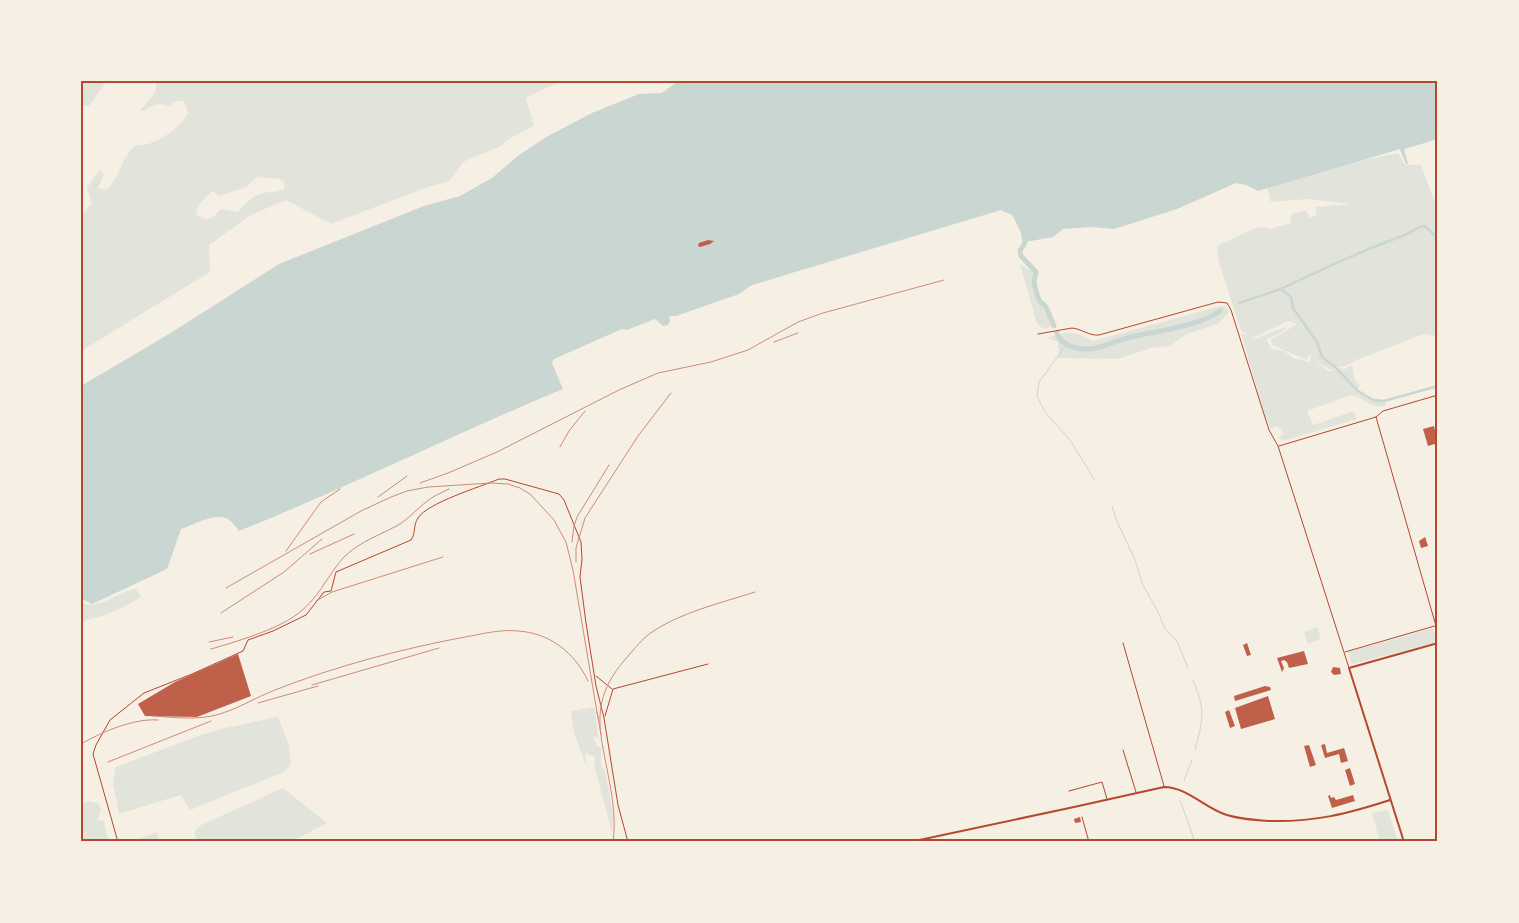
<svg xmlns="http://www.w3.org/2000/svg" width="1519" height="923" font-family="'Work Sans',sans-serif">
  <rect width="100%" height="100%" fill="#f6efe4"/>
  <g fill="#e2e4dc" fill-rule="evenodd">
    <polygon points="81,81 107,81 89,106 81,106"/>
    <path d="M157,81H560L526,98L534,126L507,140L501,146L463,162L449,181L428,187L331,224L286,200L251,215L209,245L210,272L81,351V215L92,203L87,188L99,170L104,174L98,188L107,190C120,177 121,157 136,145C152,148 181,128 188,113L186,105L183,101H177L169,106C157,102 154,105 144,111L140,110L155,93ZM257,177L279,179L284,182V189C276,193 268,191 260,194C251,197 244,205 238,212L221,209C212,218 212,222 198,216L196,211L199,205L212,191L219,196L246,187Z"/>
    <path d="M1398,153L1405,165H1421L1438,211V336L1424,334L1359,359L1343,367H1335L1332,370L1318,363L1313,356L1317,363L1330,372L1337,368L1345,369L1352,365L1354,378L1360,386L1356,391L1370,399L1385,400L1386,406C1372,410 1364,397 1351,395L1307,411L1313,425L1354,411L1357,419L1283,441L1278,437L1284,434L1278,426L1271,429L1265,416L1241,333L1252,337L1241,331L1219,262L1217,246L1255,228L1264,227L1269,229L1291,223V214L1306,210L1310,218L1317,215L1315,207L1351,204L1308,199L1271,202L1265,180ZM1288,321L1297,324L1271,340L1272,345L1307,360L1308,356L1312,354L1309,362L1294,358L1284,351L1272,349L1268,343L1267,339L1279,334L1287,328L1284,327L1255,339L1253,338Z"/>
    <path d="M1020,264L1033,272C1031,293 1044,308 1053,326L1044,329L1037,324Z"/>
    <path d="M1220,306H1225L1229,312L1218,324L1186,334L1170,346L1151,348L1117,359L1059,358L1058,342L1047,338C1069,331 1071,330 1093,341Z"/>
    <path d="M136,589L141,597C130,603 118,611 105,615C96,618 89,618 81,623V603C106,609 114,592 136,589Z"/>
    <polygon points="1317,627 1321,639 1308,644 1304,632"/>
    <polygon points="1430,629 1433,629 1436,639 1433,643 1357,663 1353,664 1351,662 1348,652"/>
    <polygon points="594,707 599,740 593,735 597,746 601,748 601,764 606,774 613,817 612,832 594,765 595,757 585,753 587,768 574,733 571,711"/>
    <polygon points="278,717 289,745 291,765 284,772 190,810 181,795 119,814 113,783 116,767 195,737 221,729"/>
    <polygon points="283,788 327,823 290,842 197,842 194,832 201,825"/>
    <polygon points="89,801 99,804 101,810 98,820 104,821 108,839 113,842 81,842 81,804"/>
    <polygon points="1388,810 1398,842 1380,842 1372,813"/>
    <polygon points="157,832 159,842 132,842"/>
  </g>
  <path fill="#c9d6d2" d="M678,81H1438V139L1404,149L1408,164H1406L1400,149L1258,191L1246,185L1236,183L1177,209L1114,229L1091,227L1063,229L1053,237L1025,242L1014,218L1012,215L1001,210L752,285L739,294L676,316H671L669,317L670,321L668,325L663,326L655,319L627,330L622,329L554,359L552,363L563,389C454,434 349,487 239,531C236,527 232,522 228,519C213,512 195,525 181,529L167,569L92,604L81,599V386L169,334L279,264L424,206L460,196L492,178L519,155L548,136L592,113L639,94L662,93Z"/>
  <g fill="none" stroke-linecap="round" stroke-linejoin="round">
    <g stroke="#c9d6d2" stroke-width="1">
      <polyline points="1067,344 1039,382 1037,396 1045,412 1070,440 1094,479"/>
      <polyline points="1112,506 1116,519 1135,560 1143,585 1158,612 1165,629 1177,641 1188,668"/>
      <path d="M1193,680C1206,711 1203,719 1195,750"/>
      <polyline points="1184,781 1192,760"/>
      <polyline points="1180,800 1195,842"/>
    </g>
    <g stroke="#c9d6d2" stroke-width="2.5">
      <path d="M1281,289C1320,270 1364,250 1405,235C1413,232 1417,226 1425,226L1438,239"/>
      <polyline points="1239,303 1281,289 1291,297 1293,308 1317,342 1322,357 1335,367 1358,391 1373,400 1384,401 1438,386"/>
    </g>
    <g stroke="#c9d6d2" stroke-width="5">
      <polyline points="1022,248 1025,242 1024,236"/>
      <polyline points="1020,250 1021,256 1036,272 1034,283 1037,294 1039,300 1046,307 1054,326"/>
      <path d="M1057,333C1061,346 1078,350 1090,349C1102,348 1115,341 1127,338C1155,331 1197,327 1220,311"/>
    </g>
  </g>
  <g fill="#bf614a">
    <polygon points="708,240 714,241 710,244 700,247 698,246 699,243"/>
    <polygon points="1434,426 1438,443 1428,446 1423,429"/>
    <polygon points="1425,537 1428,546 1421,548 1419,541"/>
    <polygon points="1247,643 1251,655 1247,656 1243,645"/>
    <polygon points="1304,651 1308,664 1289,668 1287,662 1284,660 1281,661 1284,668 1282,672 1277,658"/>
    <polygon points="238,654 251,696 197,717 145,716 138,704 175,682"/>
    <polygon points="1333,667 1340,668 1341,674 1334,675 1331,672"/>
    <polygon points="1265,686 1270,687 1271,690 1235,701 1234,696"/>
    <polygon points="1268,696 1275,719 1241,729 1235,708"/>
    <polygon points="1229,710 1235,726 1230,728 1225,712"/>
    <polygon points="1325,744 1327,753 1344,748 1348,761 1341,763 1339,754 1325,758 1321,745"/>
    <polygon points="1309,745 1316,765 1310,767 1304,746"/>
    <polygon points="1350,768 1355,784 1350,786 1345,770"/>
    <polygon points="1330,795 1331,798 1334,797 1336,800 1353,795 1355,801 1332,808 1328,796"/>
    <polygon points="1080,817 1081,822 1075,823 1074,819"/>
  </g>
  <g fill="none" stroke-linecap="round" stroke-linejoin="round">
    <g stroke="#b5482f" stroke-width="1">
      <path d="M1038,334L1072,328C1082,329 1089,336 1099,335L1218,302L1227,303L1231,310L1269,430L1278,446L1349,668"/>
      <polyline points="1376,417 1438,633"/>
      <polyline points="1279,446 1376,417 1383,411 1438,395"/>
      <polyline points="1123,643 1164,786"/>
      <polyline points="1345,652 1438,625"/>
      <polyline points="596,676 612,689"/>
      <polyline points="605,716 613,689 708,664"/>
      <polyline points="1123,750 1136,792"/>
      <polyline points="1069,791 1102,782 1107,799"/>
      <polyline points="1082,817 1089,842"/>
      <path d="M118,842L93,754L96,745L110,720L144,693L192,674L243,651L248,640L273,631L306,615L324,592L331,591L336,572L411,540C416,533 413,525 418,518C427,503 480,487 499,479H505L559,494L564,500L581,542L582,559L580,577L586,623L596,686L604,718L618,805L628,842"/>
    </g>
    <g stroke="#b5482f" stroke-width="2">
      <path d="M910,842L1074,807L1164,787C1186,787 1204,807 1224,814C1238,819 1253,820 1269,821C1315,822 1347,814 1390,800"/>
      <polyline points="1404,842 1349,668 1438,643"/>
    </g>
    <g stroke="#cf8b77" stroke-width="1">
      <polyline points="774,342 798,333"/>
      <polyline points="560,447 569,431 585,411"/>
      <polyline points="420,483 448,473 497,452 619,390 658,373 711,362 748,350 798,322 823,313 944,280"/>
      <polyline points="378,497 407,476"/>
      <polyline points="572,542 574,526 577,517 609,465"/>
      <polyline points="286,551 321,502 340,489"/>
      <polyline points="310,554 354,534"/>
      <polyline points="576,562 576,548 585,518 638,436 671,393"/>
      <polyline points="226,588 361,511 391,497 407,491 428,487 491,483 508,484 520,488 530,494 554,520 566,542 573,570 598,718"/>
      <polyline points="316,601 332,592 443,557"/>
      <polyline points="221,613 284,572 322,539"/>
      <polyline points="209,642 233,637"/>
      <path d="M211,649C235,642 276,630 296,615C319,599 326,577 344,557C360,541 381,535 400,524C409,518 417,509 426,502C433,496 441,493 449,489"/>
      <polyline points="312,685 439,648"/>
      <polyline points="258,703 318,686"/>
      <polyline points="597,712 601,734"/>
      <path d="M152,716C172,717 192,720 212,716C235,711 254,698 275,690C336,666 401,649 465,637C482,634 501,629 518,631C550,633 575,653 588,681"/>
      <path d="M81,744C102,732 134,718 158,720"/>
      <polyline points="108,762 211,721"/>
      <path d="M613,842C618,807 606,771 601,736C597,706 604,685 623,662C631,653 639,642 649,634C678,613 721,603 755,592"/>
    </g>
  </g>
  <rect width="1519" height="923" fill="none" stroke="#f6efe4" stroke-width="165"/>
  <rect x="82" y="82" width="1354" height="758" fill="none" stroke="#b5482f" stroke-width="2"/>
</svg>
